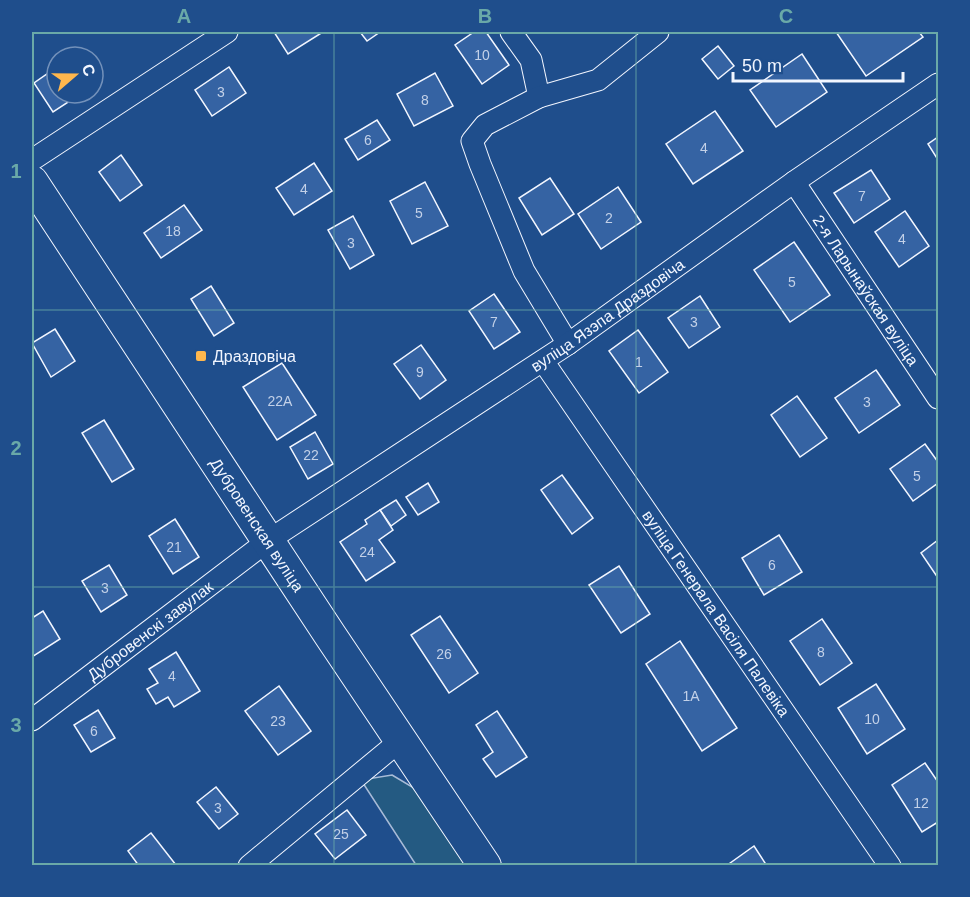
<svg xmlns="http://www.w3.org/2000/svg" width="970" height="897" font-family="Arial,sans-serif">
  <rect width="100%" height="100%" fill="#1f4e8c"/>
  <polygon fill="#245a82" stroke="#a8bbd7" stroke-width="1.5" points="392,775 419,791 469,865 416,865 361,780"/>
  <g fill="#3563a3" stroke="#f2f6ff" stroke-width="1.5">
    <polygon points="274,32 323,32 288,54"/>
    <polygon points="360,32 380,32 367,41"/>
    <polygon points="474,32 486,32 509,65 482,84 455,45"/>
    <polygon points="836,32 919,32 923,37 866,76"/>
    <polygon points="718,46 734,66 718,79 702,59"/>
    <polygon points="802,54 827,92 776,127 750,90"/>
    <polygon points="57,67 57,93 82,93 53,112 34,83"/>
    <polygon points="229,67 246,93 212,116 195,90"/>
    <polygon points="435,73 453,106 414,126 397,94"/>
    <polygon points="715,111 743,151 693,184 666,144"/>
    <polygon points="377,120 390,140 358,160 345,139"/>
    <polygon points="938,137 938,160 928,144"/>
    <polygon points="121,155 142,185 120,201 99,172"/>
    <polygon points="314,163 332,191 294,215 276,188"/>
    <polygon points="871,170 890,199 854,223 834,193"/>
    <polygon points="550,178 574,214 542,235 519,198"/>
    <polygon points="425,182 448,226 412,244 390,201"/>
    <polygon points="618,187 641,222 601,249 578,214"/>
    <polygon points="184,205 202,230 161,258 144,233"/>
    <polygon points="905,211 929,246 899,267 875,232"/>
    <polygon points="353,216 374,255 350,269 328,230"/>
    <polygon points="794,242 830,295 790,322 754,270"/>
    <polygon points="211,286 234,323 214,336 191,299"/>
    <polygon points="494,294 520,332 494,349 469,311"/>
    <polygon points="700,296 720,327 689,348 668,318"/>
    <polygon points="55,329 75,361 51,377 32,343"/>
    <polygon points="638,330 668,372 639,393 609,351"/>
    <polygon points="421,345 446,380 420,399 394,364"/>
    <polygon points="282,363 316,415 277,440 243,387"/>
    <polygon points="876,370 900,405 859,433 835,398"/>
    <polygon points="797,396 827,438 800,457 771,415"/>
    <polygon points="104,420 134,469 112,482 82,433"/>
    <polygon points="315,432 333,464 308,479 290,447"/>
    <polygon points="925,444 938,462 938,483 913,501 890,469"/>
    <polygon points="562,475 593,518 572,534 541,490"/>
    <polygon points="428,483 439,502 418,515 406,497"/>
    <polygon points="396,500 406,515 391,526 380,510"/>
    <polygon points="380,510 393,530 379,540 395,562 366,581 340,542 367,524 365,520"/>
    <polygon points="175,519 199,557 173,574 149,536"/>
    <polygon points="779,535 802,572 764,595 742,558"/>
    <polygon points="938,540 938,578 921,553"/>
    <polygon points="109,565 127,595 101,612 82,581"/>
    <polygon points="619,566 650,614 621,633 589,585"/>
    <polygon points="43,611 60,639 32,657 32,618"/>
    <polygon points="440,616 478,673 449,693 411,635"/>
    <polygon points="822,619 852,663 820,685 790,641"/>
    <polygon points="680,641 737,728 702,751 646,664"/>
    <polygon points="176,652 200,691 174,707 168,697 156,704 147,689 158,683 149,669"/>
    <polygon points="876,684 905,729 867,754 838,708"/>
    <polygon points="279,686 311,731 278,755 245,711"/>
    <polygon points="98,710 115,738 91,752 74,725"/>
    <polygon points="497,711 527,757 496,777 483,759 493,752 476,725"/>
    <polygon points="925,763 938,782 938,822 922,832 892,785"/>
    <polygon points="216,787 238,814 219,829 197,802"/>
    <polygon points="347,810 366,835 335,859 315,834"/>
    <polygon points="151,833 176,865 176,866 139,866 128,851"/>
    <polygon points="754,846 767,866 726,866"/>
  </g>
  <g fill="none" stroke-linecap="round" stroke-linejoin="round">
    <g stroke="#f2f6ff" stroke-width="23">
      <g id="street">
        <polyline points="511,32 531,60 539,97"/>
        <polyline points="32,160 227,32"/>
        <path id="s1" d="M794,182L938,398"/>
        <polyline points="568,344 524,271 480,164 472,141 485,125 539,97 598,80 658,32"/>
        <path id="s2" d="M543,361L890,866"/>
        <path id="s3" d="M32,720L269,540L568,344L794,182L938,84"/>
        <polyline points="249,866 401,740"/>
      </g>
    </g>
    <g stroke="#f2f6ff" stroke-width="34">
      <g id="primary">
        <path id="s4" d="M32,182L330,635L485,866"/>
      </g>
    </g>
    <use href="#street" stroke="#1f4e8c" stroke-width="21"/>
    <use href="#primary" stroke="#1f4e8c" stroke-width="32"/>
  </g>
  <path fill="none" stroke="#6aa9a8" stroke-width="1.5" stroke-opacity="0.55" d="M334,32V866M636,32V866M32,310H938M32,587H938"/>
  <rect fill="#ffb74d" stroke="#1f4e8c" stroke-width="2" x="195" y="350" width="12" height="12" rx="3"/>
  <g text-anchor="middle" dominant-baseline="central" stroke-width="4.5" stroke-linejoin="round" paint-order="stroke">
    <g font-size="14" fill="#c3d1e8">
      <text x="482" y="55">10</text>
      <text x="221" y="92">3</text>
      <text x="425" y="100">8</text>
      <text x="368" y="140">6</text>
      <text x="704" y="148">4</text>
      <text x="304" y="189">4</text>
      <text x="862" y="196">7</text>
      <text x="419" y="213">5</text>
      <text x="609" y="218">2</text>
      <text x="173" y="231">18</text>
      <text x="902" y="239">4</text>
      <text x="351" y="243">3</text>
      <text x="792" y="282">5</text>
      <text x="494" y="322">7</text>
      <text x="694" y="322">3</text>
      <text x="639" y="362">1</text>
      <text x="420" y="372">9</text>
      <text x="280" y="401">22А</text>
      <text x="867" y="402">3</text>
      <text x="311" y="455">22</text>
      <text x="917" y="476">5</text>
      <text x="174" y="547">21</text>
      <text x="367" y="552">24</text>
      <text x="772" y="565">6</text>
      <text x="105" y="588">3</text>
      <text x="821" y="652">8</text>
      <text x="444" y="654">26</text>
      <text x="172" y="676">4</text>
      <text x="691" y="696">1А</text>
      <text x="872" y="719">10</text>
      <text x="278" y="721">23</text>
      <text x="94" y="731">6</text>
      <text x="921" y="803">12</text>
      <text x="218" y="808">3</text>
      <text x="341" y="834">25</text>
    </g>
    <g font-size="16" fill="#f2f6ff" stroke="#1f4e8c">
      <text stroke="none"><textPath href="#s1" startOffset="130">2-я Ларынаўская вуліца</textPath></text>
      <text stroke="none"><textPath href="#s3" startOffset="704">вуліца Язэпа Драздовіча</textPath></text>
      <text stroke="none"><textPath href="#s4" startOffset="410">Дубровенская вуліца</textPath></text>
      <text stroke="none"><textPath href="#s2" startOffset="306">вуліца Генерала Васіля Палевіка</textPath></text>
      <text stroke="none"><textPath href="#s3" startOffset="148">Дубровенскі завулак</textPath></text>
    </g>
    <g font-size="16" fill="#f2f6ff" stroke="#1f4e8c" text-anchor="start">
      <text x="213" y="356">Драздовіча</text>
    </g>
  </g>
  <rect width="970" height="897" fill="none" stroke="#1f4e8c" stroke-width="66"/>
  <g transform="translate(75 75) rotate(70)"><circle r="28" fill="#1f4e8c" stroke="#7391ba" stroke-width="1.5"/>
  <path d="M0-4.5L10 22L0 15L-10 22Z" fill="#ffb74d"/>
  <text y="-9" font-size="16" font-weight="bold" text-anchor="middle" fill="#f2f6ff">С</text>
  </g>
  <path d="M733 72v9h170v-9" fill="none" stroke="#f2f6ff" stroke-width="3"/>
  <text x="742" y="72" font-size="18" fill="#f2f6ff" stroke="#1f4e8c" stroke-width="4.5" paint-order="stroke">50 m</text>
  <rect x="33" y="33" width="904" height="831" fill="none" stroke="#6aa9a8" stroke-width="2"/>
  <g font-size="20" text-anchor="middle" font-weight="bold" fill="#6aa9a8">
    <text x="184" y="23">A</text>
    <text x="485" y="23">B</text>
    <text x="786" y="23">C</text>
    <text x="16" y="178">1</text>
    <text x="16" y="455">2</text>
    <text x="16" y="732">3</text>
  </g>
</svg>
